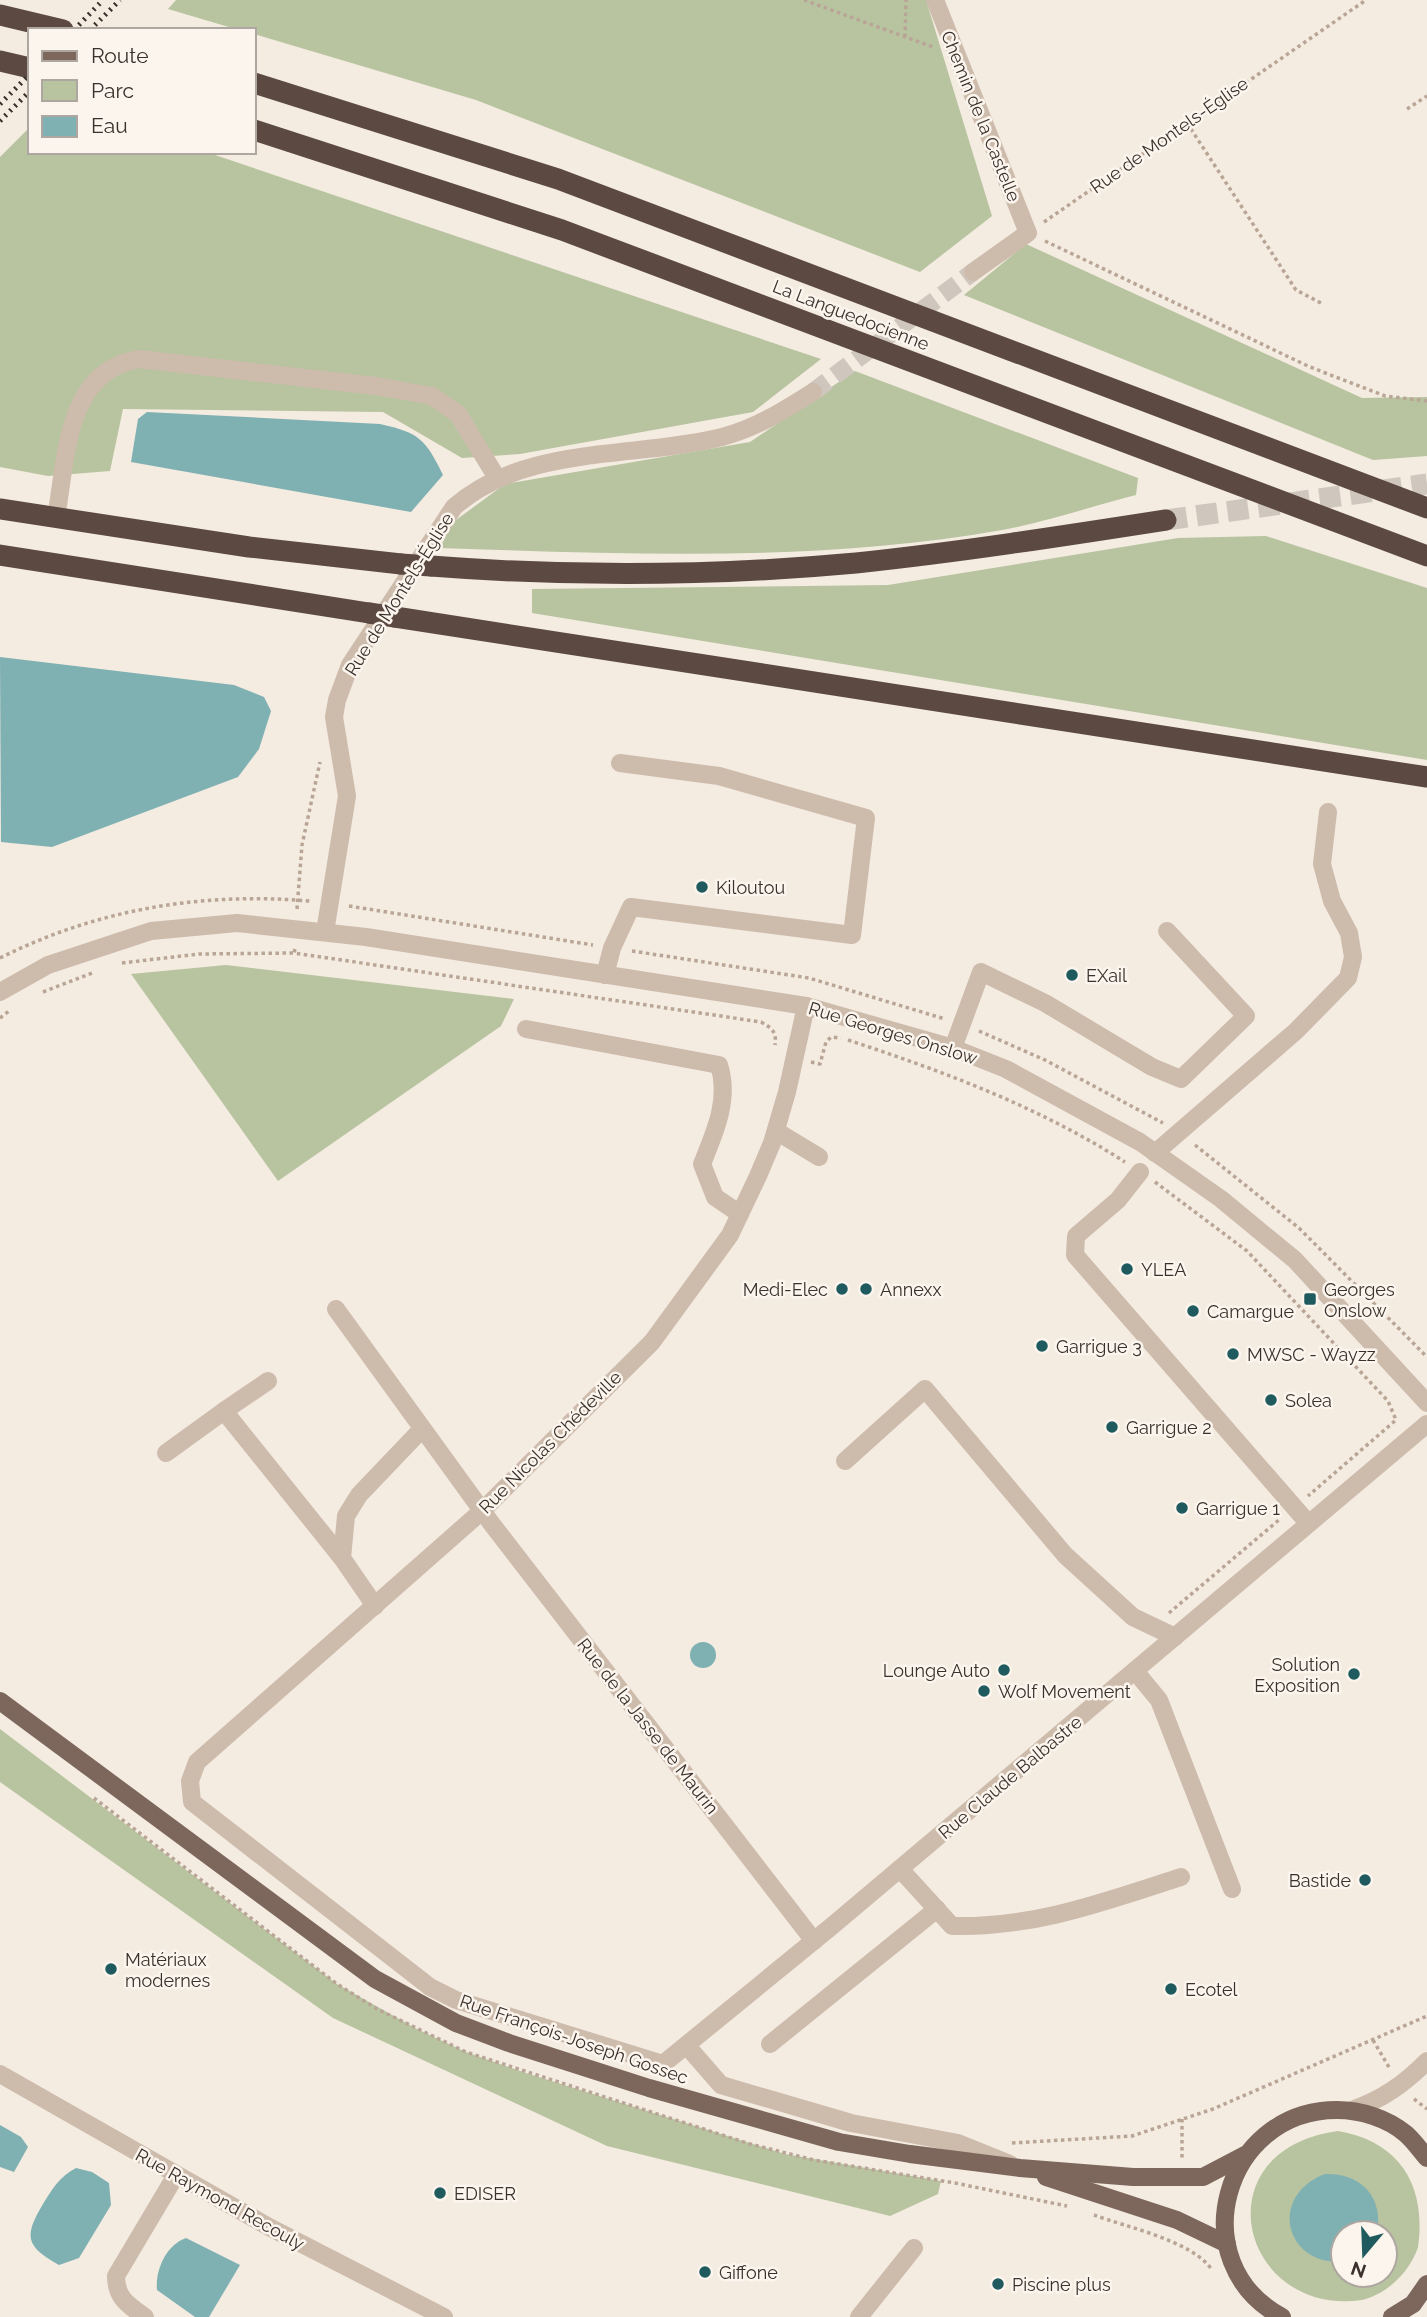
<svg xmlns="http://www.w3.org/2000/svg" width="1427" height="2317" font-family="Raleway,sans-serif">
  <rect width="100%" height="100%" fill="#f4ebe1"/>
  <g fill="#b8c4a0" fill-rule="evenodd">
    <polygon points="176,0 926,0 992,216 920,272 476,100 254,34 254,30 239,30 168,9"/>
    <polygon points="30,127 30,152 206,152 821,359 753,412 520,454 462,458 383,412 123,409 110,471 48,476 0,467 0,157"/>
    <polygon points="1026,244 1362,398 1427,397 1427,456 1373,460 964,295"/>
    <path d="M855,371L1138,478L1136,495C1092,506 1047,522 1002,530C816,563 628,554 440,548L452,523L505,484L750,442Z"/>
    <polygon points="1266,536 1427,588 1427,760 532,613 532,589 888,585 1178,538"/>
    <polygon points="226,965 514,999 501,1026 278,1181 131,974"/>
    <polygon points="0,1729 337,1984 417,2029 466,2052 526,2073 785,2154 941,2181 938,2194 890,2216 607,2146 333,2018 0,1782"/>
    <path d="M1338,2131C1398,2141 1427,2184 1418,2247C1410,2272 1387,2294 1362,2300C1240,2317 1199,2150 1338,2131ZM1343,2233H1385V2275H1343Z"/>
  </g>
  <g fill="#7fb0b2">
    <path d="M147,412L380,424C420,433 425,439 443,475L411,512L131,462L138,419Z"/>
    <polygon points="0,657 234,685 264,697 271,711 259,749 238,777 52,847 1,842"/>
    <circle cx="703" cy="1655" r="13"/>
    <polygon points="0,2125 21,2137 28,2147 14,2172 0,2167"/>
    <path d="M76,2168L92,2172L109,2183L111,2205L79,2258L59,2265C25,2246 24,2236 43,2204C53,2188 59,2177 76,2168Z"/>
    <path d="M1325,2174C1361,2173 1384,2197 1377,2233H1343V2262C1283,2265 1269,2195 1325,2174Z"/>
    <path d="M186,2238L240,2265L209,2317H195L157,2290C155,2270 166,2245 186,2238Z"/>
  </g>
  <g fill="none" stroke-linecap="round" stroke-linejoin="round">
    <polyline stroke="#cfc6bd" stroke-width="18" stroke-dasharray="18 9" stroke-linecap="butt" points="813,392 973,272"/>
    <polyline stroke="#cfc6bd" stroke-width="21" stroke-dasharray="21 10" stroke-linecap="butt" points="1166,520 1427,484"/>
    <g stroke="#b9a596" stroke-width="3.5" stroke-dasharray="3.5 3.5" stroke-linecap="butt">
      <polyline points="804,0 933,47"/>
      <polyline points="905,37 906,0"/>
      <polyline points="1407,109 1427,96"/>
      <polyline points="1187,123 1296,290 1321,303"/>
      <polyline points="1044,222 1366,0"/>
      <polyline points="1045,241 1310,367 1385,396 1427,401"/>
      <polyline points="349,906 593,945"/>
      <polyline points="297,909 302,845 320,762"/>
      <path d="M295,949L294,953L761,1022C772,1028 777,1032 775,1045"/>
      <polyline points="632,951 809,978 945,1019"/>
      <path d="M0,958C98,909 201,892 310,901"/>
      <polyline points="122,963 199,954 294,953"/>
      <polyline points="43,992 92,973"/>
      <polyline points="0,1018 9,1011"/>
      <polyline points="979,1031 1045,1060 1163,1123"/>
      <path d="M848,1040C945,1072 1039,1107 1125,1162"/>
      <polyline points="811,1062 820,1064 826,1042 831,1037 841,1038"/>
      <polyline points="1195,1145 1299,1228 1427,1357"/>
      <polyline points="1155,1182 1247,1251 1388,1401 1396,1420 1308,1496"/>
      <polyline points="1169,1613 1280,1519"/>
      <polyline points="94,1798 337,1984 377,2009 466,2052 750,2144 814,2160 955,2183 1067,2206"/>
      <polyline points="1373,2040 1390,2069"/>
      <polyline points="1414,2099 1427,2109"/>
      <polyline points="1182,2119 1182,2159"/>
      <polyline points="1012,2143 1132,2136 1213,2109 1427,2016"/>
      <path d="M1094,2215C1126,2227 1193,2241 1212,2270"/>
    </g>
    <g stroke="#cdbbac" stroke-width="18">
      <polyline points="935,0 1028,233 973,272"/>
      <path d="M56,517C67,458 65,371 139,359L376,386L432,396L458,414L497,478"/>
      <path d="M325,932L347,796L334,717L337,700L350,665L454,507C526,444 634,459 722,437C756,428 783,411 813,392"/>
      <polyline points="605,975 612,948 631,907 852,935 866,818 719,776 620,763"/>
      <polyline points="0,992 48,965 151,931 237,923 366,937 806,1006 953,1048 1006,1069 1140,1142 1221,1199 1295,1260 1427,1403"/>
      <polyline points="806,1006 787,1092 772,1143 758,1176 730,1235 652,1342 483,1510 197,1762 190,1781 192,1802 430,1987 456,2000 663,2064 832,1926 1427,1424"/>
      <path d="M526,1029L719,1065C730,1099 715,1132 702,1164L715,1197L740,1214"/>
      <polyline points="953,1048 981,972 1045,1003 1152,1067 1181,1079 1246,1016 1167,931"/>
      <polyline points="776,1131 819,1157"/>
      <polyline points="1155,1153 1296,1031 1348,978 1353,957 1349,933 1332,901 1322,864 1328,812"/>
      <polyline points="1140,1172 1118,1200 1076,1236 1075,1255 1308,1523"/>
      <polyline points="336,1309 491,1523 814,1941"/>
      <polyline points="268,1381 224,1411 342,1558"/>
      <polyline points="166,1453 224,1411"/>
      <polyline points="845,1461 925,1389 1065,1555 1133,1617 1175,1637"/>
      <polyline points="375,1606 342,1558 346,1516 359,1495 421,1430"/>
      <polyline points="1135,1671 1159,1700 1232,1889"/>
      <path d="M900,1869L952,1926C1034,1928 1104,1902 1181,1877"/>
      <polyline points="770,2044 937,1909"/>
      <polyline points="687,2046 721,2085 851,2123 958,2143 1010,2164"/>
      <polyline points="0,2074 269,2227 444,2317"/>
      <path d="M1352,2110C1383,2099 1404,2084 1427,2061"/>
      <path d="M145,2317C128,2305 116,2298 116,2276L176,2175"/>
      <polyline points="859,2317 914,2248"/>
    </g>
    <g stroke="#7d675c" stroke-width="18">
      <polyline points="0,1701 375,1979 456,2023 509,2043 649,2088 839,2142 910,2154 1020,2168 1133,2177 1203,2177 1245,2155"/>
      <polyline points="1046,2177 1177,2220 1227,2244"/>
      <path d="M1282,2317C1181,2263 1223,2110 1337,2110C1360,2110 1387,2118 1406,2134C1414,2141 1420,2150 1427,2158"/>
      <polyline points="1392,2317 1413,2304 1427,2284"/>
    </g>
    <g stroke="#5c4a42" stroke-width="21">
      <polyline points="0,61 30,68"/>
      <polyline points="254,83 558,179 1427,508"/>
      <polyline points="254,130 562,230 1427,556"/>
      <polyline points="0,509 249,547 401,564"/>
      <polyline points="0,555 369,613"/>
      <path d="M431,566C572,577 715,576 856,563C960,552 1063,536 1166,520"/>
      <polyline points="395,617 1427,777"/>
    </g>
    <g stroke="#3b302b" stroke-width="5" stroke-dasharray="2 5" stroke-linecap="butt">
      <polyline points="74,30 103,0"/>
      <polyline points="90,30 120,0"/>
      <polyline points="0,104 30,74"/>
      <polyline points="0,121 30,91"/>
    </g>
    <g stroke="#5c4a42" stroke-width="21">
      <polyline points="0,15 63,30"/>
      <polyline points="401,564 431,566"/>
      <polyline points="369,613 395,617"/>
    </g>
  </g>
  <g fill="#1f5a5e" stroke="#fbf5ee" stroke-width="2.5">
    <circle cx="702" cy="887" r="7"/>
    <circle cx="1072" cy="975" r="7"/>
    <circle cx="1127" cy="1269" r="7"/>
    <circle cx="842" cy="1289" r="7"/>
    <circle cx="866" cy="1289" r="7"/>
    <rect x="1303" y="1292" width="14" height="14" rx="3.5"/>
    <circle cx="1193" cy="1311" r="7"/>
    <circle cx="1042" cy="1346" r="7"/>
    <circle cx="1233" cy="1354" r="7"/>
    <circle cx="1271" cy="1400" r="7"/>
    <circle cx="1112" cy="1427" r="7"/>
    <circle cx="1182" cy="1508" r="7"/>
    <circle cx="1004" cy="1670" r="7"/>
    <circle cx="1354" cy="1674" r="7"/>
    <circle cx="984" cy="1691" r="7"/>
    <circle cx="1365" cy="1880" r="7"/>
    <circle cx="111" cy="1969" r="7"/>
    <circle cx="1171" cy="1989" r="7"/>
    <circle cx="440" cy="2193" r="7"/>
    <circle cx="705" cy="2272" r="7"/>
    <circle cx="998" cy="2284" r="7"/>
  </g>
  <g text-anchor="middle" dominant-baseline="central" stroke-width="5" stroke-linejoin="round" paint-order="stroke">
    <g font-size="18" fill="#3b302b" stroke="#fbf5ee">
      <text transform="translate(981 116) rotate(68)">Chemin de la Castelle</text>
      <text transform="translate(1169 135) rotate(-35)">Rue de Montels-Église</text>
      <text transform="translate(851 315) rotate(21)">La Languedocienne</text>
      <text transform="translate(399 594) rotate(-58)">Rue de Montels-Église</text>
      <text transform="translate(893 1033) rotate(17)">Rue Georges Onslow</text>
      <text transform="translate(550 1442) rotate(-45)">Rue Nicolas Chédeville</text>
      <text transform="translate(648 1726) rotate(52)">Rue de la Jasse de Maurin</text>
      <text transform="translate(1010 1777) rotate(-40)">Rue Claude Balbastre</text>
      <text transform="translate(574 2039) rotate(19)">Rue François-Joseph Gossec</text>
      <text transform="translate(220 2199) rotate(29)">Rue Raymond Recouly</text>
    </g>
    <g font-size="18" fill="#3b302b" stroke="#fbf5ee" text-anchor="start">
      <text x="716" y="887">Kiloutou</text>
      <text x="1086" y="975">EXail</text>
      <text x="1141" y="1269">YLEA</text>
      <text x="828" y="1289" text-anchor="end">Medi-Elec</text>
      <text x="880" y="1289">Annexx</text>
      <text x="1324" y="1289">Georges<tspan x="1324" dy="21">Onslow</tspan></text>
      <text x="1207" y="1311">Camargue</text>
      <text x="1056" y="1346">Garrigue 3</text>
      <text x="1247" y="1354">MWSC - Wayzz</text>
      <text x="1285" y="1400">Solea</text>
      <text x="1126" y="1427">Garrigue 2</text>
      <text x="1196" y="1508">Garrigue 1</text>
      <text x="1340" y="1664" text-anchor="end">Solution<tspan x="1340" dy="21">Exposition</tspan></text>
      <text x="990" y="1670" text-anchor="end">Lounge Auto</text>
      <text x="998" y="1691">Wolf Movement</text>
      <text x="1351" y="1880" text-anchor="end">Bastide</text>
      <text x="125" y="1959">Matériaux<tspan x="125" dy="21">modernes</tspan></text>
      <text x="1185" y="1989">Ecotel</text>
      <text x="454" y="2193">EDISER</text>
      <text x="719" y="2272">Giffone</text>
      <text x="1012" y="2284">Piscine plus</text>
    </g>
  </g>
  <rect x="28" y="28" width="228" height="126" fill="#fbf5ee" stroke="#aea6a0" stroke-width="2"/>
  <rect x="42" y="51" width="35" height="10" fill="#7d675c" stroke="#aea6a0" stroke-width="2"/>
  <text x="91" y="63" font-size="21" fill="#3b302b">Route</text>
  <rect x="42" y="80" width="35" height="21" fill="#b8c4a0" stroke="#aea6a0" stroke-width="2"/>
  <text x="91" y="98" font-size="21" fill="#3b302b">Parc</text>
  <rect x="42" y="116" width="35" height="21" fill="#7fb0b2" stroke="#aea6a0" stroke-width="2"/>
  <text x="91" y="133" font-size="21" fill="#3b302b">Eau</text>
  <g transform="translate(1364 2254) rotate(199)"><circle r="33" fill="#fbf5ee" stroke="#aea6a0" stroke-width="2"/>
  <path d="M0-5L12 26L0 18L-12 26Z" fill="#1f5a5e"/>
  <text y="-10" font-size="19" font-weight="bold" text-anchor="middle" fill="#3b302b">N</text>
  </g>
</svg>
